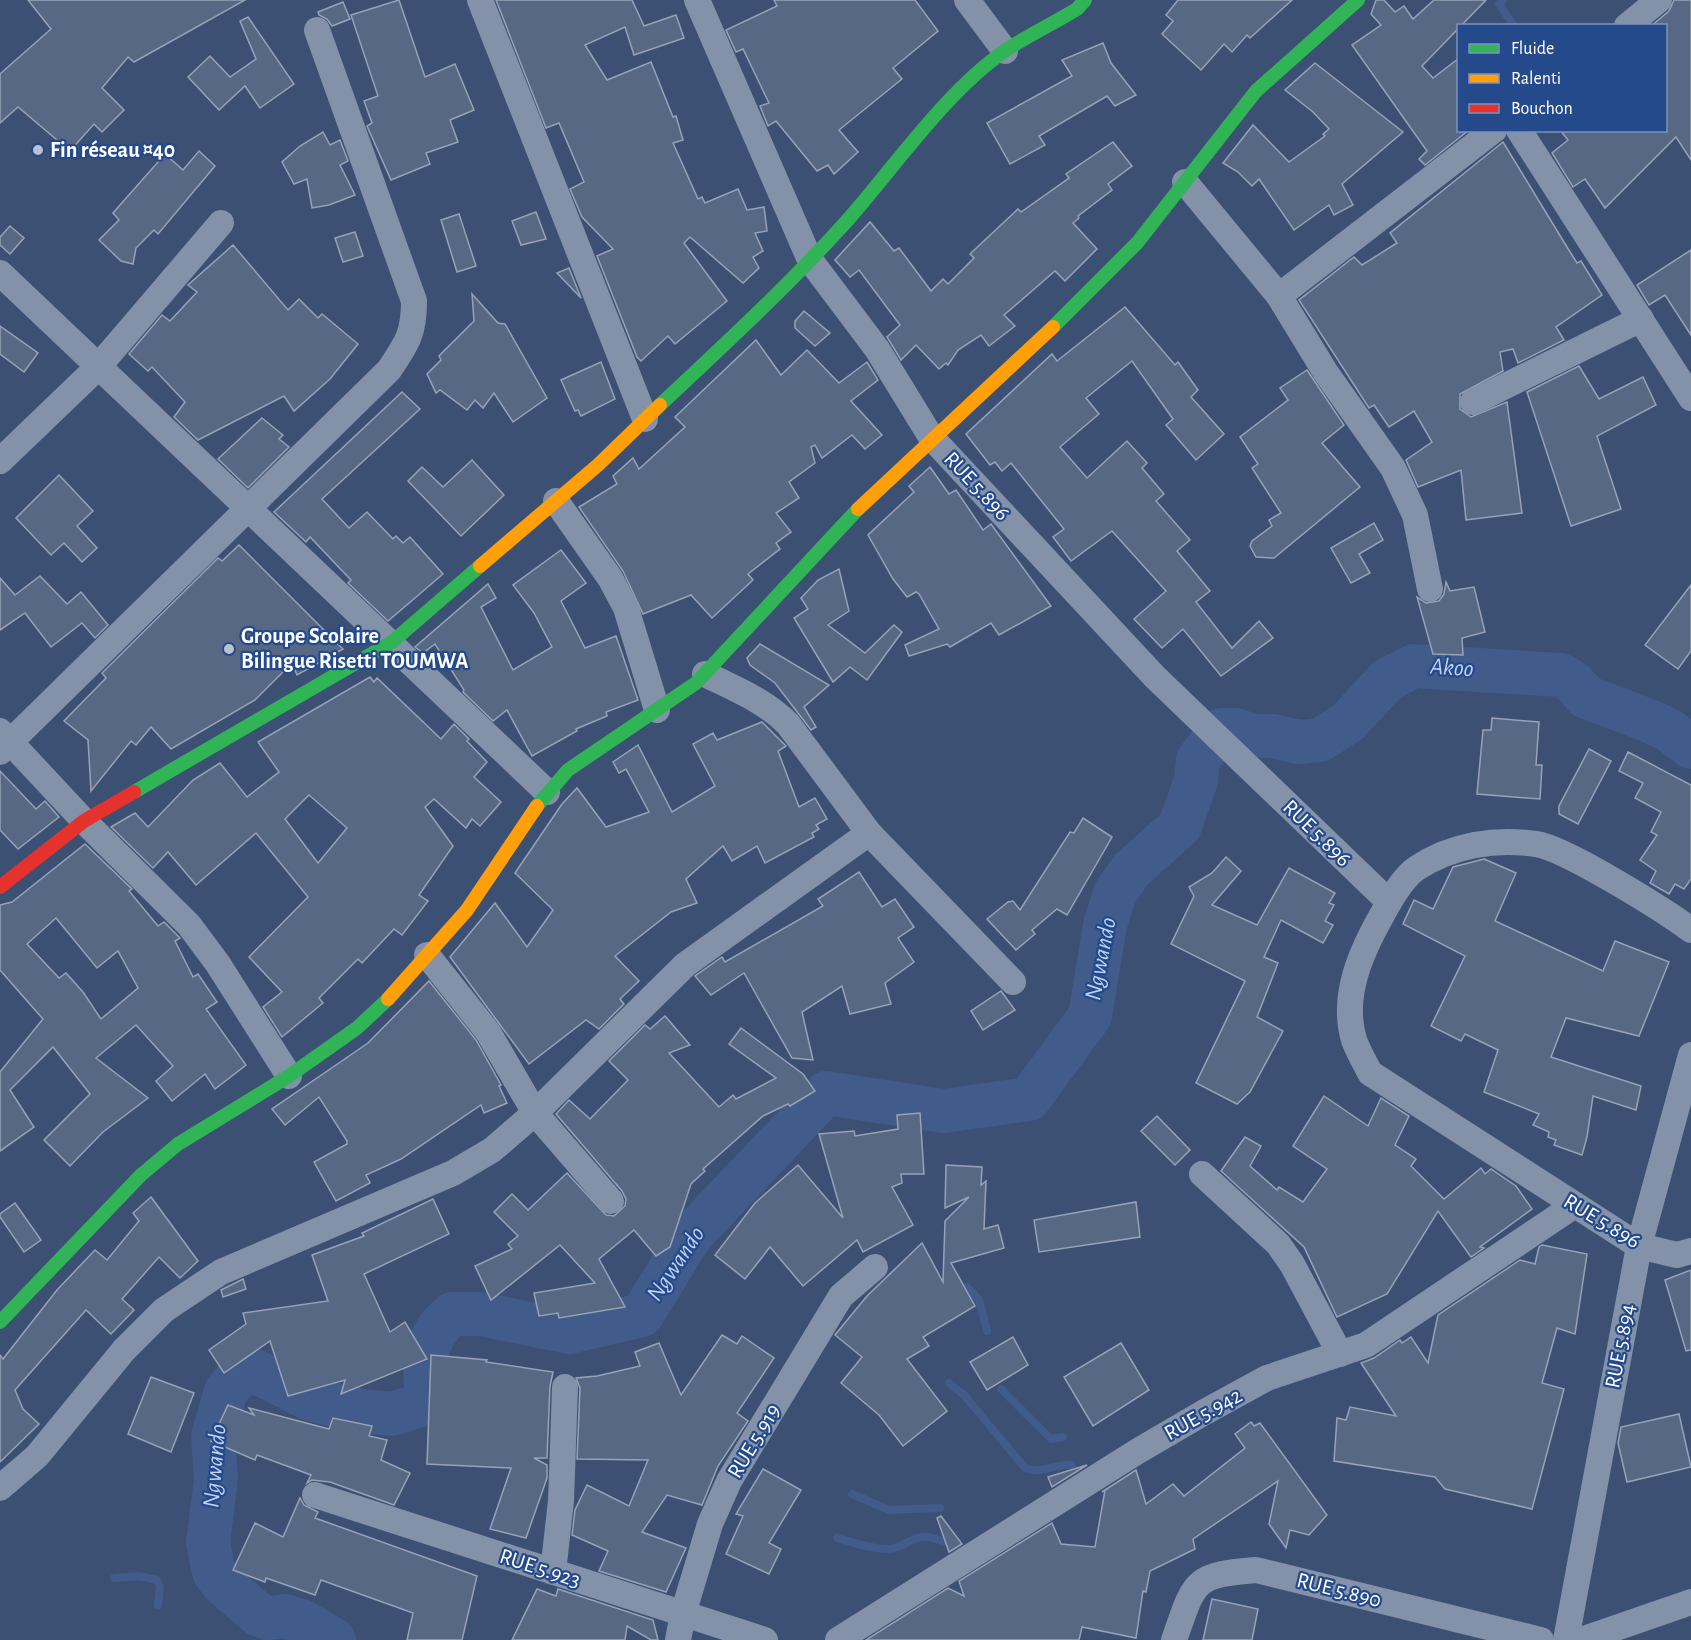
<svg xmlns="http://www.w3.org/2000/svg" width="1691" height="1640" font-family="'Alegreya Sans',sans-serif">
  <rect width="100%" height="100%" fill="#3c5074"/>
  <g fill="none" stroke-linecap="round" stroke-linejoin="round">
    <g stroke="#415b8a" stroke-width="8">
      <polyline points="1503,0 1499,4 1514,26"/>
      <polyline points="967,1287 979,1300 987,1331"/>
      <path d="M949,1383L964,1395L1025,1468C1040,1475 1056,1463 1072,1465"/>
      <polyline points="1001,1389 1051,1439 1063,1437"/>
      <polyline points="852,1494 889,1510 940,1508"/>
      <path d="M837,1538C852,1542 871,1549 887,1549C910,1549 912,1527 944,1542"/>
      <polyline points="114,1578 139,1576 157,1580 160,1587 158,1605"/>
      <polyline points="265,1625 264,1633 267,1640"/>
    </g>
    <path stroke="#415b8a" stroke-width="44" d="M334,1640L302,1621L285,1616L268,1618L259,1615L222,1583L214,1572L208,1543L216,1479L213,1436L226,1391L241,1374L255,1371L310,1399L360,1411L392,1414L426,1403C428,1391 425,1380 425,1368C425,1348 436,1325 453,1314H481L569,1332L642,1315L691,1235L826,1093L943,1111L1029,1099L1090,1016L1105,925L1115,893L1131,870L1180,826L1196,780L1198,760L1221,730H1236L1253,736H1273L1299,742L1320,740L1348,722L1388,679L1414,666L1561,675L1573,682L1586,697L1647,720L1669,730L1691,747"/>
  </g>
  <g fill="#576884" stroke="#97a2b7" stroke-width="1.5" fill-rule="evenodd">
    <polygon points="28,0 245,0 134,62 128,57 102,88 124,110 102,132 94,124 70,151 18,107 0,123 0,74 51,29"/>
    <polygon points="399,0 425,77 455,64 474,110 450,120 458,142 426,153 430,164 391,180 367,126 372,123 364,101 378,96 351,15"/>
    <polygon points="496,0 632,0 644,26 676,15 684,38 634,55 625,27 585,45 607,80 651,62 673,117 676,116 683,140 673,143 698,199 702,197 705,203 738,189 747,210 764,207 767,231 755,233 763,251 753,257 759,268 743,283 690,237 684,243 727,301 675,344 668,336 641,361 637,357 597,256 613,249 582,217 570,189 584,182 559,123 546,128"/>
    <polygon points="774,0 915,0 938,31 893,68 902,79 839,130 858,152 834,174 828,165 817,171 776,121 768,126 760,106 769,103 743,49 736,52 726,30 777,6"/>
    <polygon points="1178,0 1292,0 1250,38 1247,35 1232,52 1224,44 1201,70 1162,34 1173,21 1166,15"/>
    <polygon points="1376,0 1384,0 1395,12 1404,6 1413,19 1434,0 1486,0 1422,66 1433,78 1458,59 1458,130 1469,130 1425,165 1419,159 1427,151 1352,45 1381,25 1371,14"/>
    <polygon points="1674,0 1691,0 1691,160 1676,137 1605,208 1585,179 1573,187 1552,153 1568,140 1560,130 1665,130 1665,26 1651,26 1669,11"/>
    <polygon points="343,2 350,19 332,26 327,19 319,15 318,12"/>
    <polygon points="248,17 294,84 260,108 245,86 219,110 188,77 210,56 230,77 256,59 240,21"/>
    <polygon points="1103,43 1111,63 1136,95 1115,106 1107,96 1039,136 1045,145 1010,164 987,123 1072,76 1062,60"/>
    <polygon points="1315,63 1403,132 1342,184 1353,205 1334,215 1329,205 1294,230 1259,179 1252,186 1238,172 1223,163 1253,125 1289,162 1325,136 1323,134 1329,129 1313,112 1285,90"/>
    <polygon points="323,132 330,145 340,140 348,161 340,165 355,195 329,205 312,208 307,179 294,184 282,162 300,146"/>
    <polygon points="1113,142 1132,166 1108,184 1112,190 1078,216 1079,218 1073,223 1097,249 1065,281 1055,271 1004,315 1015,326 989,346 981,335 958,350 948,365 946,363 939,369 916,345 901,360 887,337 900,325 859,270 850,277 835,260 870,222 894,251 899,248 931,291 943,279 948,284 974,258 970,254 1018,209 1021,212 1069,178 1066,174"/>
    <polygon points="1503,142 1567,247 1577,263 1581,261 1602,295 1556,327 1564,340 1518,363 1513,349 1500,352 1503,371 1460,394 1460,409 1471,417 1507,402 1522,513 1466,520 1461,470 1418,487 1406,460 1432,442 1414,411 1389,427 1374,405 1369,408 1299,300 1354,257 1362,265 1397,243 1390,233"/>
    <polygon points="199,151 215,166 158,234 154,230 136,248 133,264 121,261 99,240 119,220 113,213 165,154 183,170"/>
    <polygon points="536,212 546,239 521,245 512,221"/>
    <polygon points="459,214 476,266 457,272 441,220"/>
    <polygon points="10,226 24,238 10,254 0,245 0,237"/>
    <polygon points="355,232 363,256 343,262 335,238"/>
    <polygon points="233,245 288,310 299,299 318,318 322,314 358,344 330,379 294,411 284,396 198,440 174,417 185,402 152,367 148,371 129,354 162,315 170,321 197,292 188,285"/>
    <polygon points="1691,250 1691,335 1665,295 1649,305 1637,285"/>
    <polygon points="569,268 581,298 557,273"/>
    <polygon points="472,294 498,323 505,324 547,398 513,422 494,393 483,408 475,400 467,410 440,390 436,393 427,374 441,360 439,356 474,321"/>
    <polygon points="1125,307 1175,365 1178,362 1198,390 1191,397 1224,434 1196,460 1166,425 1173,419 1132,361 1086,398 1099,414 1060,447 1087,478 1127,441 1147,463 1142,468 1164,494 1156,501 1190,540 1177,551 1210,591 1196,602 1232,648 1259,621 1273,638 1221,676 1183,629 1162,648 1134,619 1166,591 1112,531 1071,561 1053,537 1064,529 1011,463 1002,471 995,462 990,465 966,434 1052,354 1057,361"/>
    <polygon points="804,311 830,333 815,346 795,328 795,321"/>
    <polygon points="0,326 38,353 24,372 0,354"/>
    <polygon points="756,340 781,375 807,350 839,383 867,362 878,380 851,401 882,435 865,449 852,435 822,458 815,445 811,447 815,463 789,482 799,498 776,513 791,532 776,543 780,549 748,574 753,580 712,618 691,595 643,614 623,571 579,507 617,484 613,476 633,458 639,469 685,427 675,417"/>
    <polygon points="601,362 615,399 581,416 578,410 575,411 561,380"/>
    <polygon points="1579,366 1599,399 1643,377 1656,405 1597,436 1621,509 1571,526 1527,392"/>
    <polygon points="1307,370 1344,425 1322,443 1360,487 1274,558 1256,557 1250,546 1252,541 1272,526 1269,520 1281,513 1252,468 1258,464 1240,437 1288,400 1280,388"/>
    <polygon points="402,392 420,409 322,499 349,528 367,512 393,539 396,536 403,543 410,537 443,574 388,621 348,583 351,580 310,537 306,542 274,512"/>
    <polygon points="262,418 283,435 279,439 289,447 248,488 218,459"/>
    <polygon points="472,460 504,495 461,536 408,481 422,467 443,487"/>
    <polygon points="930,467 949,494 956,490 983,530 991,524 1051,606 999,635 991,623 950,647 947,644 909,656 905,645 939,629 919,594 916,592 907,597 893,579 868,535 914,492 909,486"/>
    <polygon points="59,475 93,511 77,526 97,548 82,562 64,543 51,555 16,518"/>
    <polygon points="1374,523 1383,540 1359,554 1370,573 1351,583 1331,548"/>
    <polygon points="239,545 343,649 297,675 292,663 255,700 171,749 151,727 136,745 131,741 91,791 88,740 64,721 106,678 102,673 218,558 222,561"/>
    <polygon points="561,550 586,583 561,601 585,648 616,636 638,700 606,712 607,716 576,729 577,731 532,756 507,710 493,721 463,692 464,690 435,644 423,653 415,647 488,584 496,598 481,607 513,670 552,647 534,613 513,585"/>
    <polygon points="839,569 849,611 828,625 865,653 894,625 902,632 867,680 850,667 833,682 794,618 808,609 801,598 818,580"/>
    <polygon points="40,576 67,604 81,592 108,625 95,638 82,623 51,647 25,613 0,630 0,578 15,595"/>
    <polygon points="1446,582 1450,591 1474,587 1485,632 1462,638 1463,655 1433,654 1417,597 1426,603 1439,601 1444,594"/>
    <polygon points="1691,585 1691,651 1678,669 1645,645"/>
    <polygon points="760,644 829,685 804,707 816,727 811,730 775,683 750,665 747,658"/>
    <path d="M370,677L374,682L377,678L441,739L454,724L469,739L467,741L487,762L474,777L501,802L480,826L472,819L466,828L434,799L425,807L453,846L419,895L428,901L402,935L394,929L362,963L358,959L319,998L323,1003L282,1037L263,1007L282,992L249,957L308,897L256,833L196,885L168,852L153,868L111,827L135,813L148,827L193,780L220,763L247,797L279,772L258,742ZM309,795L347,828L318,863L285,819Z"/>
    <polygon points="1492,718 1539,722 1536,765 1542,765 1540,799 1477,794 1483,730 1491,730"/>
    <polygon points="762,722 786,746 778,751 799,807 815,798 827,819 816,825 819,829 812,833 814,837 765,863 757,846 732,861 723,846 686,879 697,903 671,912 615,956 639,981 620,999 624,1004 599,1029 586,1020 529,1064 450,957 495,903 527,947 553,910 515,873 562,804 577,788 606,827 649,812 626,769 619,773 613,762 638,745 672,812 715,786 693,744 713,733 717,740"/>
    <polygon points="1589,749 1611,761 1578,824 1559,814 1559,806"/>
    <polygon points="1628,752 1691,785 1691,879 1684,889 1675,884 1669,894 1650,883 1656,871 1640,860 1657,835 1651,832 1661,812 1635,798 1643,783 1619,771"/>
    <polygon points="0,771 36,809 45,801 59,817 18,849 0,830"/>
    <polygon points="1083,818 1112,837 1067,915 1057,909 1032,930 1035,934 1016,950 987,919 1008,902 1013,901 1020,910 1070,832 1074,833"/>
    <path d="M85,844L132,889L129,891L158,926L164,922L180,938L175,941L193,977L198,974L217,1002L206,1009L246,1065L215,1089L205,1074L172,1101L156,1081L173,1066L136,1025L96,1058L148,1098L103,1132L70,1166L44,1140L90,1094L53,1047L10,1090L34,1127L0,1151V1072L43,1019L0,970V905L12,902ZM56,918L97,968L118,951L138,988L101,1019L83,992L66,973L59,978L27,944Z"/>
    <polygon points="1226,857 1241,871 1212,905 1257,925 1289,868 1335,893 1329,903 1334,905 1325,921 1333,925 1323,943 1281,920 1264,957 1278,963 1257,1017 1283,1031 1250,1092 1237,1104 1196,1083 1245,981 1171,944 1194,896 1189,887 1212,873"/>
    <polygon points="1484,859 1516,873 1495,921 1603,971 1615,941 1669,962 1639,1036 1566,1018 1551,1057 1641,1086 1636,1110 1593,1096 1587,1137 1582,1155 1554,1145 1556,1140 1548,1137 1549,1132 1533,1125 1539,1114 1484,1092 1498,1050 1465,1034 1461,1041 1431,1026 1465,956 1403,924 1414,900 1433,909 1453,867"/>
    <polygon points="859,872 882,907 895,899 914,927 898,938 914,962 885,983 891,1004 850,1014 842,986 802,1012 813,1060 792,1058 744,973 711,995 695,976 722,957 725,962 823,906 818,899"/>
    <polygon points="429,981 476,1040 501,1085 499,1086 507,1103 484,1113 481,1105 401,1159 366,1175 370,1183 336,1201 314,1162 347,1144 347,1141 319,1097 285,1125 272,1109 368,1043"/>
    <polygon points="1001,991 1015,1010 983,1030 971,1011"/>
    <polygon points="665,1016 690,1045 669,1053 719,1107 733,1095 736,1099 776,1078 729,1044 741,1028 803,1074 815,1091 790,1106 788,1104 763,1116 703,1169 705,1171 691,1184 670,1247 656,1256 634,1230 599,1259 625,1307 559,1318 558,1313 539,1316 534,1293 595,1283 560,1245 491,1300 475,1266 512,1249 508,1244 518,1236 494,1212 512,1194 528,1210 567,1173 606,1215 614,1216 625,1206 626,1199 622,1191 556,1114 569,1100 590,1119 628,1080 609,1061 645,1025 650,1029"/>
    <polygon points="1324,1096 1368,1126 1381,1098 1409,1116 1395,1145 1416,1159 1411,1166 1444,1199 1481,1168 1485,1174 1491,1169 1516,1186 1532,1209 1480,1247 1484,1248 1471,1257 1438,1211 1387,1294 1337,1317 1304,1247 1221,1171 1245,1137 1261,1146 1250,1166 1277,1190 1279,1187 1303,1202 1327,1169 1293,1146"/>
    <polygon points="920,1113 924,1174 901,1174 902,1183 892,1187 913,1225 863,1252 857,1240 803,1286 770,1247 745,1279 715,1255 755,1203 798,1165 843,1218 819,1134 854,1131 855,1136 898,1129 897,1115"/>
    <polygon points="1157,1116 1190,1150 1175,1165 1141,1131"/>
    <polygon points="946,1165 982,1167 981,1185 986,1181 984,1229 998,1225 1004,1248 951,1263 975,1306 923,1337 929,1346 907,1359 947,1411 903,1446 879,1415 841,1383 862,1357 835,1335 867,1296 922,1243 943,1282 945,1221 969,1197 945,1208"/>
    <polygon points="151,1197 198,1261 180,1278 159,1257 122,1299 134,1310 111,1334 86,1310 15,1390 23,1409 39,1424 0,1462 0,1355 3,1359 57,1290 95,1250 107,1260 139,1221 133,1213"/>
    <polygon points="433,1199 449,1234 364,1274 390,1332 405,1322 427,1359 341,1394 345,1380 288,1396 270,1341 224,1373 209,1350 246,1324 243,1313 328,1301 312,1255 364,1236 362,1233"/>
    <polygon points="1136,1202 1140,1237 1039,1252 1034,1220"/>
    <polygon points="15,1203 41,1240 24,1252 0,1217 0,1214"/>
    <polygon points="1542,1245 1587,1254 1575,1334 1557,1328 1542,1383 1564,1389 1532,1509 1445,1489 1435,1477 1334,1461 1337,1418 1346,1420 1350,1407 1396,1416 1361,1363 1374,1358 1400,1340 1402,1343 1411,1337 1428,1363 1438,1315 1520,1260 1535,1264 1539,1247"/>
    <polygon points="1691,1270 1691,1350 1686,1351 1665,1280"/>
    <polygon points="243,1279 246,1289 223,1297 221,1290"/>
    <polygon points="722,1335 737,1344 742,1336 774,1358 737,1413 748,1421 718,1466 702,1505 667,1495 642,1532 686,1548 666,1592 599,1571 608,1551 572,1535 575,1510 587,1485 629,1506 648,1460 577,1459 580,1388 576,1378 597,1376 640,1366 635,1352 659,1343 681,1395"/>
    <polygon points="1013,1337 1028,1365 987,1390 970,1362"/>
    <polygon points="1121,1343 1149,1390 1093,1426 1064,1377"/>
    <polygon points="431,1355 487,1360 486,1362 553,1372 550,1386 547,1458 534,1458 547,1465 547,1478 526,1538 490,1529 511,1468 427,1464"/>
    <polygon points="151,1377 194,1393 171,1452 128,1434"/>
    <polygon points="228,1405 254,1415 249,1408 329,1429 333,1418 372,1426 369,1436 387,1440 381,1460 410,1473 394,1505 330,1482 312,1480 307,1483 311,1475 257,1455 255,1460 211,1441"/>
    <polygon points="1679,1414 1691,1467 1627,1482 1618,1443 1621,1427"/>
    <polygon points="1251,1422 1254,1426 1260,1423 1327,1515 1309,1535 1290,1530 1286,1548 1269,1524 1278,1481 1193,1539 1195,1549 1150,1571 1146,1592 1143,1591 1136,1638 1082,1627 1079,1640 866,1640 948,1588 964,1596 959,1581 1052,1523 1061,1544 1095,1547 1105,1490 1102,1492 1136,1470 1146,1504 1173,1484 1184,1496 1245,1448 1235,1434"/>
    <polygon points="1087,1465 1052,1487 1048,1477"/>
    <polygon points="763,1469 801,1490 769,1543 781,1549 769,1574 726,1554 743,1516 736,1514"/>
    <polygon points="300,1498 304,1505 318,1512 315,1518 477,1576 462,1640 407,1640 413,1613 321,1580 315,1595 266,1578 265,1582 233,1570 255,1523 283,1537"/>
    <polygon points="941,1516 962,1544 949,1552 937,1518"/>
    <polygon points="537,1589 556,1596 558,1589 653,1620 658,1640 651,1640 627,1626 625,1640 512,1640"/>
    <polygon points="1212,1599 1258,1609 1252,1640 1203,1640"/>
  </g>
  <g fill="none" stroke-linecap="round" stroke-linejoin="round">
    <g stroke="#8391a9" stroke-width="26">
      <polyline points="480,0 645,419"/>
      <polyline points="697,0 810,260 877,349 931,437 1155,677 1389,902"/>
      <polyline points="967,0 1005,51"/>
      <polyline points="1627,26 1659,0"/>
      <polyline points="1519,130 1691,398"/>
      <polyline points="1185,182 1279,296 1494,130"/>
      <polyline points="0,273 547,792"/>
      <polyline points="1279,296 1326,373 1393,468 1415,515 1430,589"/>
      <polyline points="1473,402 1641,319"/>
      <polyline points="0,461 98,367 221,223"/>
      <polyline points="556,501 610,578 626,608 657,710"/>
      <path d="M705,674C735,689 764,700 788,724L869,833L1013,982"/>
      <polyline points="0,731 84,821 189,925 218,964 289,1076"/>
      <path d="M0,752L389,370C407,343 414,334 414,301L317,30"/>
      <path d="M1691,930C1664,910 1565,848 1536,844C1495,838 1452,845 1417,868C1403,877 1390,900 1382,915C1361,952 1341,996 1354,1040C1358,1051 1365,1063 1370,1073L1639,1246L1677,1255L1691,1251"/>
      <polyline points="427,955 488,1032 535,1113 611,1201"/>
      <polyline points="1202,1174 1278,1244 1292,1264 1340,1354"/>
      <polyline points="0,1488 37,1456 124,1350 164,1310 221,1272 453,1173 492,1150 535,1113 685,965 869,833"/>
      <polyline points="315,1495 765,1640"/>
      <polyline points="553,1572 561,1501 565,1387"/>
      <polyline points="678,1640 683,1614 710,1524 729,1481 841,1296 875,1267"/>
      <polyline points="838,1640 1138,1451 1203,1413 1267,1378 1366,1345 1575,1205"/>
      <path d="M1174,1640C1195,1581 1192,1575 1256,1570L1541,1640"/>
      <polyline points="1566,1640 1639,1246 1691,1055"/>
      <polyline points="1581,1640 1691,1602"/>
    </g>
    <g stroke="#30b455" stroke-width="14">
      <polyline points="1053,327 1137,243 1256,91 1358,0"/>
      <path d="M660,405C723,346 787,287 845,223C894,168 945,92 1006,50C1029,35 1054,23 1077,9L1085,0"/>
      <polyline points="134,792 392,642 480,566"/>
      <polyline points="537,806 568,770 696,683 858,509"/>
      <polyline points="0,1322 141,1175 178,1144 289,1076 357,1028 388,999"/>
    </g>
    <g stroke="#ff9f0a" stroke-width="14">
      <polyline points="858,509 1053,327"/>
      <polyline points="480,566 598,465 660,405"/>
      <polyline points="388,999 467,910 537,806"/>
    </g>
    <polyline stroke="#e5322d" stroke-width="14" points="0,887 84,821 134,792"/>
  </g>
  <g fill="#bbc2ce" stroke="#244a8c" stroke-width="2">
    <circle cx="38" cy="150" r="6"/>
    <circle cx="229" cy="649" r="6"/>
  </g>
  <g text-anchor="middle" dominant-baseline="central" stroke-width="4.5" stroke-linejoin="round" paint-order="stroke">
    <g font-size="22" font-weight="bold" fill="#fff" stroke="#244a8c" text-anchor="start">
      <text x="50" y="150">Fin réseau ¤40</text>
      <text x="241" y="636">Groupe Scolaire<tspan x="241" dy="25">Bilingue Risetti TOUMWA</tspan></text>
    </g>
    <g font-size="22" fill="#fff" stroke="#244a8c">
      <text transform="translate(977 486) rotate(47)">RUE 5.896</text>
      <text transform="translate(1317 833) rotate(44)">RUE 5.896</text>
      <text transform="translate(1602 1221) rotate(31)">RUE 5.896</text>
      <text transform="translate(1620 1346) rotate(-79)">RUE 5.894</text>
      <text transform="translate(1203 1414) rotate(-29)">RUE 5.942</text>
      <text transform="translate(754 1441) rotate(-59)">RUE 5.919</text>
      <text transform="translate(540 1568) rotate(18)">RUE 5.923</text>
      <text transform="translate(1339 1590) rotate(14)">RUE 5.890</text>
    </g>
    <g font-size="24" font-style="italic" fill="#bfd2f2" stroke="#244a8c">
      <text transform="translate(1452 668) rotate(4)">Akoo</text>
      <text transform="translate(1101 959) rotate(-79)">Ngwando</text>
      <text transform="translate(676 1264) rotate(-56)">Ngwando</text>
      <text transform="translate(215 1466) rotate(-85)">Ngwando</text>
    </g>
  </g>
  <rect x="1457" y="24" width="210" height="108" fill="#244a8c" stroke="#7c92ba" stroke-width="1.5"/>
  <rect x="1469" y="44" width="30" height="9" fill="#30b455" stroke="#7c92ba" stroke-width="1.5"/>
  <text x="1511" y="54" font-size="18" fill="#ffffff">Fluide</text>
  <rect x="1469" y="74" width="30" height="9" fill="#ff9f0a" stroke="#7c92ba" stroke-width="1.5"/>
  <text x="1511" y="84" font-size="18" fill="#ffffff">Ralenti</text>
  <rect x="1469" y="104" width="30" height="9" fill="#e5322d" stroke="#7c92ba" stroke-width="1.5"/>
  <text x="1511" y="114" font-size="18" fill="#ffffff">Bouchon</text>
</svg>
